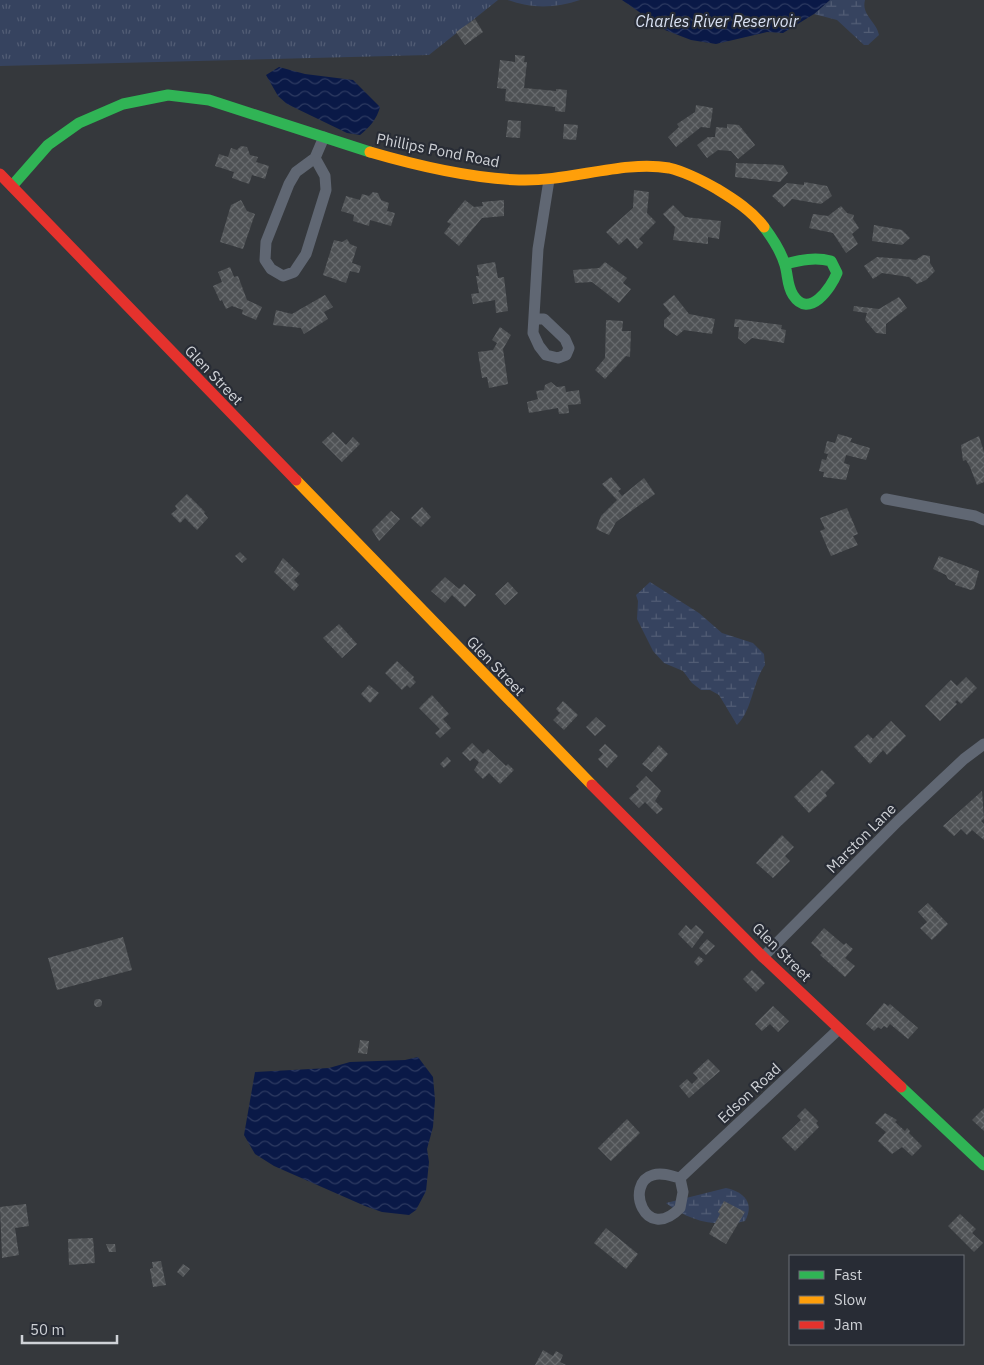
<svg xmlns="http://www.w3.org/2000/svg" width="984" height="1365" font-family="'IBM Plex Sans',sans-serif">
  <defs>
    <pattern id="wetland-marsh" width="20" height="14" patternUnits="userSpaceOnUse" patternTransform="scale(1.25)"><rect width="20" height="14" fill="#36435f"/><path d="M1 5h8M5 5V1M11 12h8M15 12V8" fill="none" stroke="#525d75"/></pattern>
    <pattern id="park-tufts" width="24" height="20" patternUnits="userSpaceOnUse" patternTransform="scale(1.25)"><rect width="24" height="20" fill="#36435f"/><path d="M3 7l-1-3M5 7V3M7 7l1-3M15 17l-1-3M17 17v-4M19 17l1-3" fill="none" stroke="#525d75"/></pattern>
    <pattern id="water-waves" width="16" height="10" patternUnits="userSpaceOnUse" patternTransform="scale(1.25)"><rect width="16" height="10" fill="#0a1947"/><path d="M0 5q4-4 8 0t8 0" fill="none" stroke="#2d3a61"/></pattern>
    <pattern id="building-cross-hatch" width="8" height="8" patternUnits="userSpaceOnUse" patternTransform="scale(1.25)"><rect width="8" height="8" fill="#4f5255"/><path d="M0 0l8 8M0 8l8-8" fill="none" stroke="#676a6d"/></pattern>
  </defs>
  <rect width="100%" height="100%" fill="#35383c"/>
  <g fill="url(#wetland-marsh)">
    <path d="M508,0H580C557,8 531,9 508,0Z"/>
    <path d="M830,0H865C861,15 877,22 879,35L868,45H864L837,20L814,14Z"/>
    <path d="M650,582L699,613L722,633L753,643L764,654L765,665C752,683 753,709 737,725L719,695L710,690H701L692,683L683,671L664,663L653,651L637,619L638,601L636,595Z"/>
    <path d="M726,1188C744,1192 755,1203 745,1221C716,1228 689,1221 666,1203Z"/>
  </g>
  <polygon fill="url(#park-tufts)" points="0,0 498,0 429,55 0,66"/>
  <g fill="url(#water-waves)">
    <polygon points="622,0 830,0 814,14 783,33 767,32 716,44 691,40 665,30"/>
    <path d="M279,67L305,74L353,80L380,107C377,119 369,128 360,135L347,133L287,104L278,96L266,75Z"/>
    <polygon points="418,1057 433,1077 435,1100 433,1127 427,1149 429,1162 426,1191 416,1210 409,1215 382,1212 365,1206 274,1166 255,1154 244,1135 255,1072 329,1068 350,1062 405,1060"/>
  </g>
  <g fill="url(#building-cross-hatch)">
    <polygon points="475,19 483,32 465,45 456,32"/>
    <polygon points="515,55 525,56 524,62 527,62 524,88 556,91 556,89 567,90 565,112 555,111 555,107 505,101 506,89 497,88 500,60 515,62"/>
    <polygon points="696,105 713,108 710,128 701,127 676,147 668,137 679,127 677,124 695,112"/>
    <polygon points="508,120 521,121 520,138 506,137"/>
    <polygon points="564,124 578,125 576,140 563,139"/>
    <polygon points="727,124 739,125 755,145 738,159 731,151 718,150 707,158 697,145 708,137 715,137 716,127 727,128"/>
    <polygon points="241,146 247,147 250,155 258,157 256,162 269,166 265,179 252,175 249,184 232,178 234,172 215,166 219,154 228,157 231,148 237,150"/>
    <polygon points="736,163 783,165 788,173 780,182 735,177"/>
    <polygon points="804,182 827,186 832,196 821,204 792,199 784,207 772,196 787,183 804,185"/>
    <polygon points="634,190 649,192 647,213 656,222 639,239 643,243 637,249 627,238 619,245 606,232 633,208"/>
    <polygon points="373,192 378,193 381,200 389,203 387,211 395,213 391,226 370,220 369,226 353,221 354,215 341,211 346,196 360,200 362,194 369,196"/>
    <polygon points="241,200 247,211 255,214 243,249 220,242 231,205"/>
    <polygon points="465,200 474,207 483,206 482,202 504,200 504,216 482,218 459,246 444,233 451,224 447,222"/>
    <polygon points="673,205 685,217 721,221 719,239 708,237 708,244 673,240 675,227 663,214"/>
    <polygon points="841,206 847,213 854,215 853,219 859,228 852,234 858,244 846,253 833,233 809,228 813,214 828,216"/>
    <polygon points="874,225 902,230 910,238 902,245 872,241"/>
    <polygon points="347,239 350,244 357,247 352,263 361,266 359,273 350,271 346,283 323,275 334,240 342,242"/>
    <polygon points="923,255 930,256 930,263 935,271 926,280 917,284 909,277 882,273 873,279 864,266 877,257 916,260"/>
    <polygon points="495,262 498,278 504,277 508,311 496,313 495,300 473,304 471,294 479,293 476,276 479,276 477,265"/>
    <polygon points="605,262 627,278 623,283 631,289 619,303 592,282 575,283 573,270 599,268"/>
    <polygon points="230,267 234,277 238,276 247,300 262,307 256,320 242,314 243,310 232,306 226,309 222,300 220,301 213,286 222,282 218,272"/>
    <polygon points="325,295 333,307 324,312 328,319 304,334 301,328 273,325 276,310 292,314"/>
    <polygon points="674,295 689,314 715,319 712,334 684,330 677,336 664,327 664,320 671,314 663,304"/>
    <polygon points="899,297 907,308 886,324 886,334 876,333 865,320 867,313 853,311 854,306 879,309"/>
    <polygon points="735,319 782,325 781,329 786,330 784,343 752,338 745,344 738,338 739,327 734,327"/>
    <polygon points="606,320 623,321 622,331 631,331 630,357 626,356 605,379 595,370 605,358"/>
    <polygon points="500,327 511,335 503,349 508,384 489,388 487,377 482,378 478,352 493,350 497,343 492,340"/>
    <polygon points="551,382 557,387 565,386 566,392 579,390 581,404 568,405 569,413 559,414 558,408 529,413 527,402 538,399 536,391 544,390 545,385"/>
    <polygon points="333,432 346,445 353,437 360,444 342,462 322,442"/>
    <polygon points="838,434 852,438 850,442 870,448 866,460 846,455 844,463 850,465 846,480 823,477 824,472 819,471 822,459 826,460 828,454 824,453 827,441 835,443"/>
    <polygon points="979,436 984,452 984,482 977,485 970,467 966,460 963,461 961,445"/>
    <polygon points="611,477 621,489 618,491 622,496 644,478 655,494 616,522 609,535 596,529 601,516 617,500 602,484"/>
    <polygon points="187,494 205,512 204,513 208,518 197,530 185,518 180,523 171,514 177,509 175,506"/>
    <polygon points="422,507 431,517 421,527 411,518"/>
    <polygon points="847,508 858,534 853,536 858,545 831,556 820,531 825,529 820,518"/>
    <polygon points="391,511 400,519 379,541 372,530"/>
    <polygon points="240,552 247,559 242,563 235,556"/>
    <polygon points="939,556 979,571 974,589 971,590 955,585 956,583 948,579 946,575 933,569"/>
    <polygon points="283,558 300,574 294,580 299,585 294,591 274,572"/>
    <polygon points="445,577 459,589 464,584 476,595 465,607 452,595 445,603 431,591"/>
    <polygon points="508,582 518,593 505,605 495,594"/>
    <polygon points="339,624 357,644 342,658 323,638"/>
    <polygon points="397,661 414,677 413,679 416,682 410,688 407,685 402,690 385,673"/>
    <polygon points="966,677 977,688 961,704 957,700 955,702 957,704 940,721 925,706 951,680 957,686"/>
    <polygon points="369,685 379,693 370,703 361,694"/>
    <polygon points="432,695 449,714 443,719 451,728 440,738 435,733 440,729 419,708"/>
    <polygon points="563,701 578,715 564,730 553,720 560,713 556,709"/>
    <polygon points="596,717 606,726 595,736 586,727"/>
    <polygon points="891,721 906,736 887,755 883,750 870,764 854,747 868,734 873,739"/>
    <polygon points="472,743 483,754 488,749 506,766 508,764 514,770 500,784 489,773 483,779 474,770 479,762 474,758 470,761 462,753"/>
    <polygon points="605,744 618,756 607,768 598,759 603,754 599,750"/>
    <polygon points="659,745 668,754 652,772 642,764"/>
    <polygon points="447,757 451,761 444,768 440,764"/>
    <polygon points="822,770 835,783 825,793 827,796 809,813 794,797"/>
    <polygon points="646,776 661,791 655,801 663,809 657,814 645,802 639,808 629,798 639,789 636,786"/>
    <polygon points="982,791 984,819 981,821 984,824 984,840 972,830 967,835 961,829 954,836 943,826"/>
    <polygon points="782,835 794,847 785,856 790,861 773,878 756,863"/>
    <polygon points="928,903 948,924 932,940 920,928 927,922 918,912"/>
    <polygon points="686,925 691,930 696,925 704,932 692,948 678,934"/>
    <polygon points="824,928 844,945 846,943 853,949 845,958 855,966 845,977 820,955 822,953 811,943"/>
    <polygon points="123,937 132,970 57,990 48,958"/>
    <polygon points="707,939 715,946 706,955 699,948"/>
    <polygon points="699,956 704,960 698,966 694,962"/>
    <polygon points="752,970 765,983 756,992 743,979"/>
    <circle cx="98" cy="1003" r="4"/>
    <polygon points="884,1003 888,1006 890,1004 918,1028 908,1039 890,1024 887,1028 884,1026 881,1029 878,1027 874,1031 866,1024"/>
    <polygon points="773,1006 789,1021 778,1032 770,1024 762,1031 755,1024"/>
    <polygon points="360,1040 369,1041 367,1054 358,1053"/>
    <polygon points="708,1059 720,1071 689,1098 679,1086 687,1079 692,1084 698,1078 693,1073"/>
    <polygon points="805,1108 818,1121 816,1123 819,1127 795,1151 782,1138 801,1120 797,1116"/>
    <polygon points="984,1108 984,1131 972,1120"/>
    <polygon points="885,1113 897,1120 895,1122 905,1131 907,1128 910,1131 909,1133 922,1146 912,1156 902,1147 892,1154 878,1141 886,1132 875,1123"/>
    <polygon points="627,1119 640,1133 611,1161 598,1148"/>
    <polygon points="724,1201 745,1212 726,1244 709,1234 720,1214 718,1212"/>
    <polygon points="26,1204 29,1226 15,1228 19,1255 2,1258 0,1207"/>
    <polygon points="960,1214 976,1229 972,1233 983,1243 974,1252 948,1226"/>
    <polygon points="606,1228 638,1254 626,1269 594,1243"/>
    <polygon points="93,1238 95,1263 69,1265 68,1239"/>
    <polygon points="106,1244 115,1244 116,1252 109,1252"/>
    <polygon points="161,1261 166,1285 153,1287 150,1269 153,1268 152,1262"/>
    <polygon points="183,1264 190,1269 183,1277 177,1272"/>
    <polygon points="543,1350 553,1356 556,1351 563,1355 560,1362 566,1365 535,1365"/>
  </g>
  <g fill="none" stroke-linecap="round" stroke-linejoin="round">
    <g stroke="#606773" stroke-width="11">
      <polyline points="315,158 325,176 326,190 306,254 294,272 283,276 271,269 265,260 266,242 289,184 296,172 315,158 324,137"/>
      <polyline points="534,319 544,319 565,339 569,348 566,355 558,358 546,355 539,346 533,333 538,249 549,180"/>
      <polyline points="886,499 975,516 984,520"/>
      <polyline points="763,957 898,821 964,759 984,744"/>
      <path d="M680,1178L683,1192L680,1208C645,1244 624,1183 653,1175C662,1172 671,1176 680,1178L839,1029"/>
    </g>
    <g stroke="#30b455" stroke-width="11">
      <polyline points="12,186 48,145 79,123 123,104 168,95 209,100 370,152"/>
      <path d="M764,227C773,239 781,251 785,265C788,275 787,286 793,295C809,320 831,288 837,273L831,261C815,257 801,260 785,264"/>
      <polyline points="901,1087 984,1165"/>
    </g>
    <g stroke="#ff9f0a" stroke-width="11">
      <path d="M370,152C418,166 468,178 519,180C568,182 623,160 669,168C686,172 703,181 717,189C735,200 752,211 764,227"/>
      <polyline points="296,480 592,785"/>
    </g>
    <g stroke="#e5322d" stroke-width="11">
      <polyline points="0,174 296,480"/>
      <polyline points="592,785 763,957 901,1087"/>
    </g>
  </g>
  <g text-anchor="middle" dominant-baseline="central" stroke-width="4.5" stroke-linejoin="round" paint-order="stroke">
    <g font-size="15" fill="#cfd2d7" stroke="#282c35">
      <text transform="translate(438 150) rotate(11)">Phillips Pond Road</text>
      <text transform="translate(214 375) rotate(46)">Glen Street</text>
      <text transform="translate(496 666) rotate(46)">Glen Street</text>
      <text transform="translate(861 838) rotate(-45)">Marston Lane</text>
      <text transform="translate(782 952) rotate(45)">Glen Street</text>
      <text transform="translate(749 1093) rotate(-43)">Edson Road</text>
    </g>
    <g font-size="16" font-style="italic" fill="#dae2f4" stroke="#282c35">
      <text x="717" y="21">Charles River Reservoir</text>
    </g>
  </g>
  <rect x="789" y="1255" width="175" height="90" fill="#282c35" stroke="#6b6e76"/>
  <rect x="799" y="1271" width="25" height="8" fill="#30b455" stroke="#6b6e76"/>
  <text x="834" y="1280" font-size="15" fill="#cfd2d7">Fast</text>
  <rect x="799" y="1296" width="25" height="8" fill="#ff9f0a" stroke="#6b6e76"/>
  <text x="834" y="1305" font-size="15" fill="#cfd2d7">Slow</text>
  <rect x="799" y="1321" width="25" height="8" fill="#e5322d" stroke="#6b6e76"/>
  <text x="834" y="1330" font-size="15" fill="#cfd2d7">Jam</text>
  <path d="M22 1335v8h95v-8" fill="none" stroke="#cfd2d7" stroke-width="2.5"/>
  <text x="30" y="1335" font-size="15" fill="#cfd2d7" stroke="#282c35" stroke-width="4" paint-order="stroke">50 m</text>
</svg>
